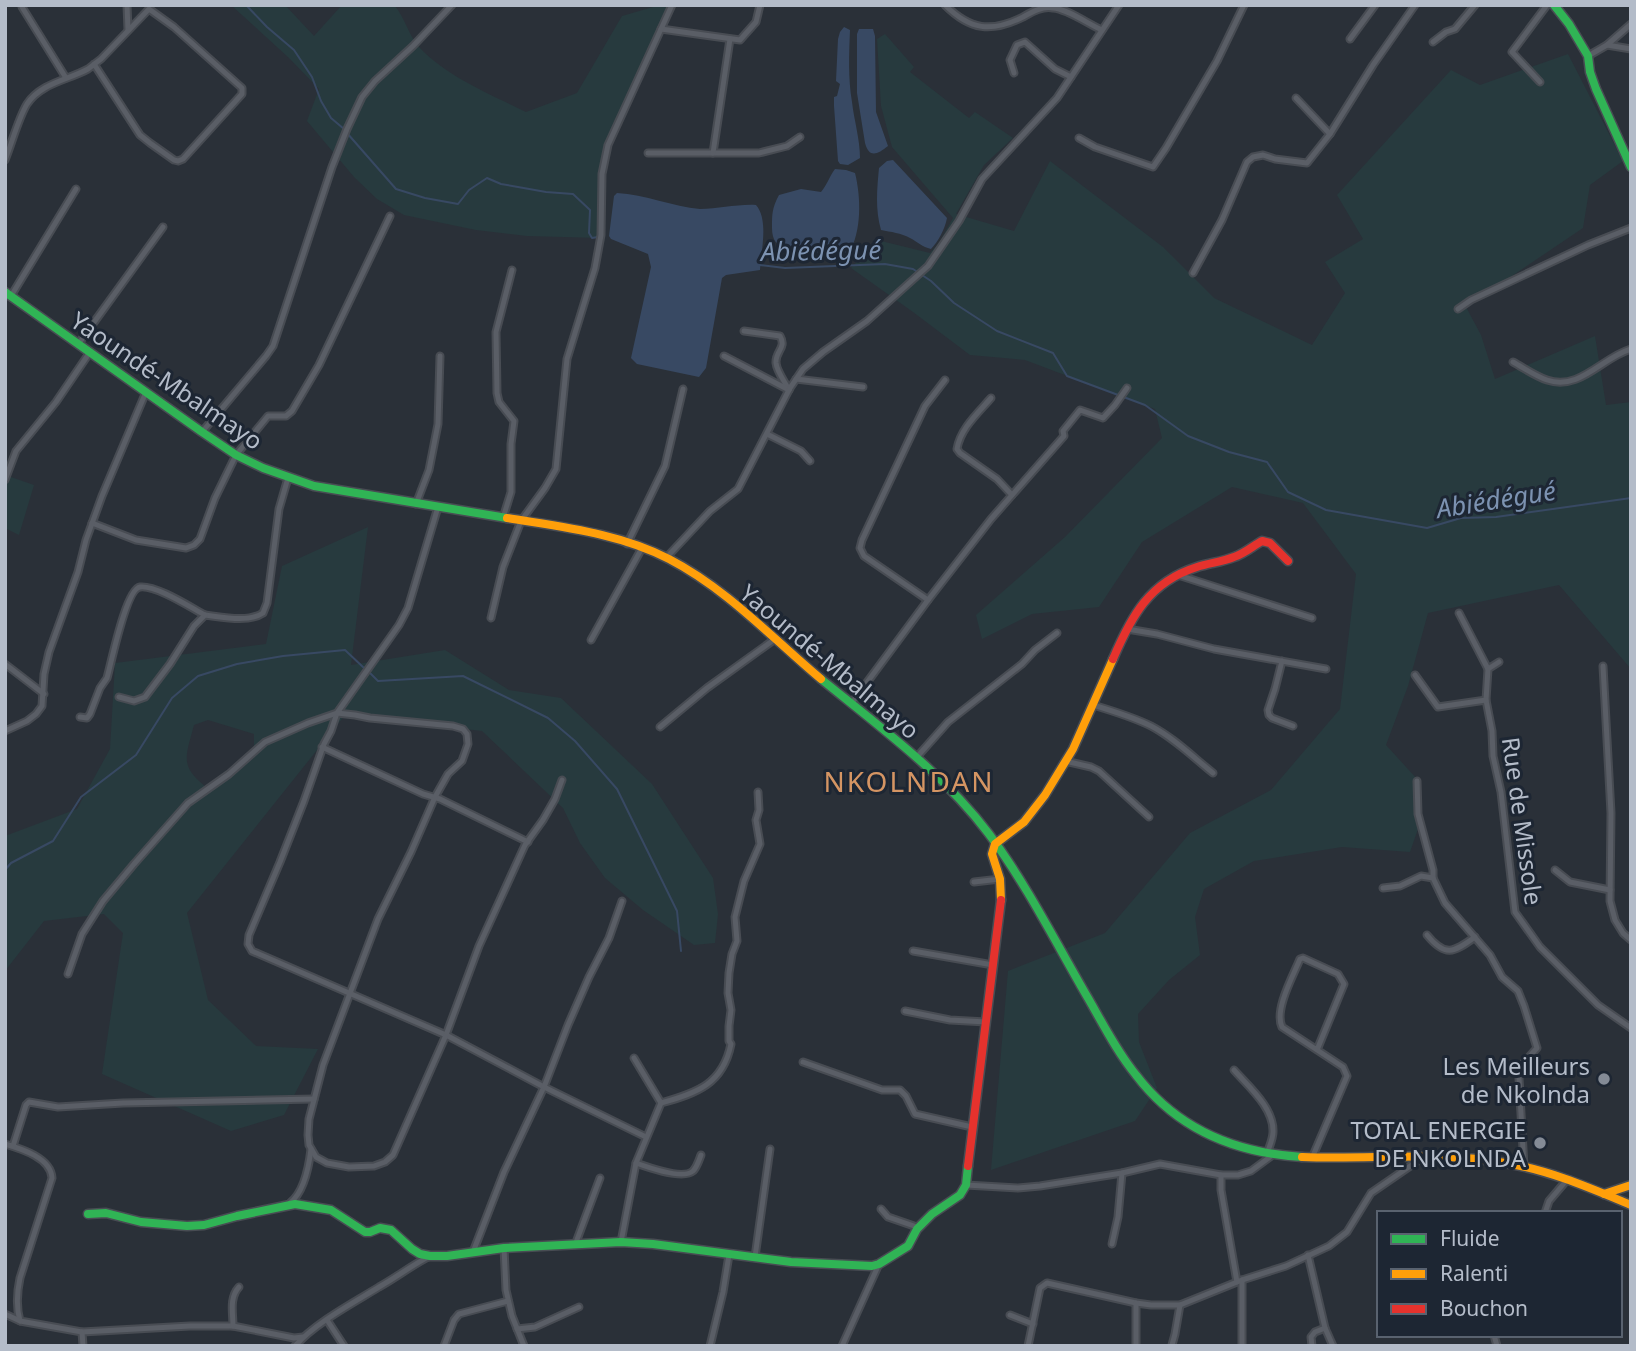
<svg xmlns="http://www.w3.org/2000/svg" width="1636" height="1351" font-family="'Noto Sans',sans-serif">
  <rect width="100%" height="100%" fill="#2a3038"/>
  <g fill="#273a3e" fill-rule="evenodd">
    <path d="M231,5H285L314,36L342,5H394C405,17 408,35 419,47C447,77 490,94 526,112L577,93L622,16L660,5H672L608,145L602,174L600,238L527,236L476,230L404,215L377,199L354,177L307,121L319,89L289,58Z"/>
    <polygon points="885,34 914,67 910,72 969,118 975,112 1013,138 984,165 956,214 1014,231 1050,161 1163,247 1214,298 1312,345 1345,293 1325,262 1363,239 1337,195 1451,70 1480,85 1568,54 1623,161 1590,185 1583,228 1466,307 1481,335 1495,379 1595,336 1606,405 1631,402 1631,669 1559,585 1428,613 1408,686 1386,745 1417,779 1418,829 1410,852 1342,847 1254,861 1204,889 1195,917 1200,955 1169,980 1138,1014 1139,1042 1157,1088 1135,1121 991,1170 1008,971 1105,933 1190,833 1271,790 1340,709 1356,574 1303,503 1232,487 1142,542 1099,607 1032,614 982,639 976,615 1065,537 1162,438 1155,409 1025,360 970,355 913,312 851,268 877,240 930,253 939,243 953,218 892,147 881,106 877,39"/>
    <polygon points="8,476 34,485 19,535 5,528 5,487"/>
    <path d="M368,527L351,665L445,650L509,690L561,698L652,784L713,878L718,914L715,943L694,945L643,910L605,878L580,843L563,808L482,731L345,715L187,913L208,1000L256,1046L318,1049L284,1115L231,1131L102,1074L123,933L104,914L44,921L5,971V836L77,809L110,749L115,663L266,644L282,566ZM208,720L254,734V758L210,790C179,767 185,759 194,725Z"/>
  </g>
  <g fill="#384963">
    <path d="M844,27L850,30C849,54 848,78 852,102C854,120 860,139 860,158L848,165L840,164L838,161L834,106V97L837,96L840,84L836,81L838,39L840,32Z"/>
    <path d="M859,29H873L875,36L876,112L888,146C877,155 869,158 865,143L857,93V34Z"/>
    <path d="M893,160L947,218C945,229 938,242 931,249C922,247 918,242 910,238C901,233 891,232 881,230C875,209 877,189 879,168L887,161Z"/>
    <path d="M835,169L846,170L855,173C861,197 862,231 849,253C839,252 830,254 821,253C817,253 813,251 810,250C793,248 772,253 772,228C772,214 772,208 779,195L801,189L821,192C827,185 829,177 835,169Z"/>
    <path d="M617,193C645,194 673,207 700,209C719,209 737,204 756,205C769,220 761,251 760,270L726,275L722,278L706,368L699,377L637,364L631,358L651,267L648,254L611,239L609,236L614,196Z"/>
  </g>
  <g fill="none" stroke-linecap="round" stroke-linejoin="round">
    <g stroke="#384963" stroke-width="2">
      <polyline points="246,5 267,27 294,50 312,77 321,101 331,118 344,129"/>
      <polyline points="347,133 396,189 425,198 458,204 469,190 487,178 501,184 518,187 546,192 573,194 590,210 589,233 592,238 598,237"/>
      <polyline points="759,265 785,268 885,264 913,269 931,281 954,303 997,331 1053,353 1067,376 1145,405 1188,436 1229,452 1267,462 1288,492 1326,510 1427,528 1461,518 1496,517 1631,498"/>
      <polyline points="369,672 378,681 463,676 548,718 575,741 617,789 677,911 681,951"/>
      <polyline points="5,870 11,863 53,841 81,797 136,755 172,698 198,676 237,664 283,656 345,650 364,668"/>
    </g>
    <g stroke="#484c53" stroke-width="9">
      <g id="street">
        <polyline points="127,5 128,30"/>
        <path d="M945,5C970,30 991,33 1023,17C1032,12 1042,6 1053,8C1068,9 1088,24 1102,30"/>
        <polyline points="22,7 66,78"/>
        <polyline points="661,29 740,40 756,22 760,5"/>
        <polyline points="1350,39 1375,5"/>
        <polyline points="1433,42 1446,32 1455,29 1475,5"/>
        <polyline points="1607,45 1631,49"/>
        <polyline points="1588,56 1607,45 1631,24"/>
        <polyline points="1014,73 1010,60 1017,45 1025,42 1055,69 1071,77"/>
        <polyline points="1540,82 1512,52 1547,5"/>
        <polyline points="1296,98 1330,134"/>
        <polyline points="1079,138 1095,147 1153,167 1166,148 1217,61 1244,5"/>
        <polyline points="648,153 759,153 787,146 800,137"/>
        <polyline points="713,153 730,39"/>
        <path d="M5,160C12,143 18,119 27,104C41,83 68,80 88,69C92,66 97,62 101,59L149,9L174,27L242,88V94L183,159L178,161L174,160L150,143L140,135L94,64"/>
        <polyline points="1193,273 1222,220 1247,162 1253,157 1263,155 1275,159 1307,163 1330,134 1373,65 1415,5"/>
        <polyline points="11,296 76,189"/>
        <polyline points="1458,309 1471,300 1588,245 1631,228"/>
        <path d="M744,331L780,336C787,348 775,351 776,363C777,372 785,382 789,390"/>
        <polyline points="79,343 163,227"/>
        <polyline points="724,356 789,390"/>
        <path d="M1513,362C1524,368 1535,376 1547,380C1580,391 1601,358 1631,349"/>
        <polyline points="796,379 863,387"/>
        <path d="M991,398C978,413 960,429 957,449L960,453L997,479L1012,495"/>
        <polyline points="202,432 266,356 273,346 332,167 347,129 362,97 375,81 413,46 452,5"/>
        <polyline points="767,434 801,451 810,461"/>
        <polyline points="5,480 16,451 56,402 90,352"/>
        <polyline points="416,504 429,470 438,424 440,356"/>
        <polyline points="438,507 408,608 399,625 337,713 331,731 324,744 304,801 280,862 249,935 248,944 252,951 446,1035 544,1087 504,1172 473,1252"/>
        <polyline points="503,518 511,492 511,444 514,421 499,402 497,393 496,332 512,270"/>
        <polyline points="92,523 136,540 186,548 194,545 200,539 215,498 236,455 268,416 286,416 292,411 319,365 390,216"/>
        <polyline points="627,544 665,466 683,389"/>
        <polyline points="666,558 710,511 738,489 790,388 803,369 823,352 867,321 928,266 959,221 982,179 1057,98 1119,5"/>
        <polyline points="1178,575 1312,618"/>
        <polyline points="928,600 864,556 860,548 862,540 925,406 945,380"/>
        <polyline points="1459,613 1488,669"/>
        <polyline points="491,618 503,567 521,521 545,488 556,469 567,359 595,268 601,235 602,174 608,145 672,5"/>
        <polyline points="1127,629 1157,634 1214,649 1326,669"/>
        <polyline points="591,640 642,548"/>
        <polyline points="1282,661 1275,689 1268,710 1269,715 1272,718 1293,726"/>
        <polyline points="1499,662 1488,669 1486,700 1492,731 1493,756 1501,792 1515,912 1540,947 1598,1005 1631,1028"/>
        <polyline points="5,664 44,694"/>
        <polyline points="1603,666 1611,813 1610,901 1615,920 1623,933 1631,940"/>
        <polyline points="1415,675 1438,707 1486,700"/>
        <path d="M119,697L134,701L145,697L170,664L194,626L205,615C222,617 248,623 263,613L267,603L279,509L288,478"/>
        <polyline points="851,704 928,600 991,519 1064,436 1063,431 1080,410 1103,418 1115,405 1127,388"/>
        <path d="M1093,705C1113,711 1133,717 1151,726C1174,738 1193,757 1213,773"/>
        <path d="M80,717L87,718L90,714L100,688L107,678C111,664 126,589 140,587C156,585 190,607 205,615"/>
        <polyline points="660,727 707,688 775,639"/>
        <polyline points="5,731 27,721 36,714 42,706 44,674 49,652 78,572 86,540 102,496 146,392"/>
        <polyline points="322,747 423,794 440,799 528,842"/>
        <polyline points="916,758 948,722 1022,664 1035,650 1057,633"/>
        <polyline points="1065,761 1091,767 1099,771 1149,817"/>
        <polyline points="1417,781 1418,814 1433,870 1433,878"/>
        <polyline points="1555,870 1570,882 1610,890"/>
        <polyline points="974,882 1000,879"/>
        <polyline points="1383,888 1400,886 1421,876 1433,878 1445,903 1490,955 1502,977 1518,991 1524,1006 1537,1048 1521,1066 1519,1078 1524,1167"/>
        <polyline points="622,901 609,938 589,977 568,1025 544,1087 646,1137"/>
        <path d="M1427,935C1445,957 1453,953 1475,937"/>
        <polyline points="913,951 993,965"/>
        <polyline points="68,974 82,934 103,901 134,864 188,803 229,774 265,742 308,723 337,713 355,715 370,718 453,726 463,729 467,734 468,744 462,761 448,774 435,797 411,852 378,919 323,1065 309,1119 308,1135 309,1145 316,1157 327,1163 349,1167 374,1166 385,1162 393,1155 446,1035 479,946 525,845 543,820 555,799 562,780"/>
        <polyline points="905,1011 950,1020 986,1022"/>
        <polyline points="634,1058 661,1103"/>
        <polyline points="803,1062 882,1090 900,1090 906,1096 915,1114 972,1127"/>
        <path d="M1234,1070C1249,1087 1274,1108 1273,1132C1273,1139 1269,1147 1267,1154"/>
        <path d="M5,1144C22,1149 51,1158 52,1178L20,1278C17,1292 16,1307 20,1321L82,1332L190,1326H233L294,1338L303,1337"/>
        <polyline points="13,1146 26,1105 29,1102 58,1107 123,1103 314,1099"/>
        <path d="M1312,1158L1347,1076L1343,1067L1282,1027C1274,1010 1293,976 1300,959L1303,958L1338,974L1344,984L1317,1050"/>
        <path d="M636,1163C647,1167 683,1180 693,1171C697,1167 699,1160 701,1155"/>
        <polyline points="1221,1175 1221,1190 1237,1282"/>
        <polyline points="966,1185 1018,1188 1040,1186 1122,1173 1160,1164 1221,1175 1238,1175 1251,1171 1270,1157"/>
        <path d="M290,1203C304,1192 309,1166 311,1149"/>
        <polyline points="881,1209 888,1217 914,1226 917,1229"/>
        <polyline points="1545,1213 1549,1201 1566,1181"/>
        <path d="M621,1242L636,1163L661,1103C697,1093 723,1084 731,1044L729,1041V1026L731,1010L728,993L729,973L732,954L737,941L735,917L744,881L760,844L756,820L759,810L758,792"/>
        <polyline points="1112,1244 1118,1217 1122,1173"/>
        <polyline points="575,1245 600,1178"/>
        <polyline points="504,1248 506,1290 512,1316 524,1346"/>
        <polyline points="1308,1255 1325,1328 1315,1332 1311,1337 1312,1346"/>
        <polyline points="755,1257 770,1149"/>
        <polyline points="5,1314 20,1321"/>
        <polyline points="1010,1315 1033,1324"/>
        <polyline points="327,1320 344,1346"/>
        <path d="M233,1326C233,1313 229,1298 239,1287"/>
        <polyline points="1325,1328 1333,1346"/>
        <polyline points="517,1329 535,1327 579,1307"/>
        <polyline points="82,1332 83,1346"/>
        <polyline points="1494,1335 1497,1346"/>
        <polyline points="1172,1345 1175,1334 1180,1305"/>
        <path d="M295,1346C315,1323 353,1303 379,1287C397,1277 412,1265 430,1256"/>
        <polyline points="444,1346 454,1320 459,1314 508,1301"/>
        <polyline points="710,1346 723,1292 729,1255"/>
        <polyline points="842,1346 879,1264"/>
        <polyline points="1028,1346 1040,1288 1047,1283 1136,1303 1151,1305 1180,1305 1242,1280 1286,1266 1329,1246 1347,1232 1371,1193 1419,1160"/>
        <polyline points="1136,1346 1136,1303"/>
        <polyline points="1242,1346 1242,1280"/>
      </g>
    </g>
    <g stroke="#484c53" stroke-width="11">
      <g id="fast">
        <polyline points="1554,5 1569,24 1588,56 1590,72 1596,89 1631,167"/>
        <polyline points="5,292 202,432 236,455 263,468 314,486 507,518"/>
        <path d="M821,679C880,727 943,773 989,834C1027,885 1056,943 1088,998C1103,1024 1117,1052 1136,1075C1177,1129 1235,1153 1302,1157"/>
        <polyline points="88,1214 106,1213 141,1222 187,1226 204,1225 237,1216 295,1204 331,1210 365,1232 370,1232 380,1228 391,1230 412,1249 420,1254 430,1256 447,1256 504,1248 621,1242 653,1244 791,1262 872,1266 879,1264 908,1246 917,1229 932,1214 960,1195 966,1185 968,1166"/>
      </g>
    </g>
    <g stroke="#484c53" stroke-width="11">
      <g id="slow">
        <path d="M507,518C561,527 619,533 669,559C727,589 772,638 821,679"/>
        <polyline points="1001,900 1000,879 992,854 995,844 1024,822 1045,795 1073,749 1113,659"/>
        <path d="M1302,1157C1369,1160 1438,1151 1505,1163C1549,1170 1590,1188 1631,1205"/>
        <polyline points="1604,1194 1631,1185"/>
      </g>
    </g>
    <g stroke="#484c53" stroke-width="11">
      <g id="jam">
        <path d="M1113,659C1131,617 1149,582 1197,567C1209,563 1222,562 1234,557C1244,554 1253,546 1262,541L1270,543L1288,561"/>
        <polyline points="968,1166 1001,900"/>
      </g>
    </g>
    <use href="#street" stroke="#5a5e66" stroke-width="5"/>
    <use href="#fast" stroke="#30b455" stroke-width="8"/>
    <use href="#slow" stroke="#ff9f0a" stroke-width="8"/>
    <use href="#jam" stroke="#e5322d" stroke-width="8"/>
  </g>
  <g fill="#848b96" stroke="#1d2633" stroke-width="2.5">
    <circle cx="1604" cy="1079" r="7"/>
    <circle cx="1540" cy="1143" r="7"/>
  </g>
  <g text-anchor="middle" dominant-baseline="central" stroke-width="6" stroke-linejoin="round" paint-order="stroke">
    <g font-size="24" fill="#b4bcc9" stroke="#1d2633">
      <text transform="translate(167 380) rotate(34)">Yaoundé-Mbalmayo</text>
      <text transform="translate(830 661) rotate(40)">Yaoundé-Mbalmayo</text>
      <text transform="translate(1523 821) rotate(82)">Rue de Missole</text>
    </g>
    <g font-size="24" fill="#b4bcc9" stroke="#1d2633" text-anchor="end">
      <text x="1590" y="1065">Les Meilleurs<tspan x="1590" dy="28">de Nkolnda</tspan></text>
      <text x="1526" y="1129">TOTAL ENERGIE<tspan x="1526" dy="28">DE NKOLNDA</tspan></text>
    </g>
    <g font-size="26" font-style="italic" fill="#7c92b1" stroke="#1d2633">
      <text transform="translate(821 250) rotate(-1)">Abiédégué</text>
      <text transform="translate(1496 499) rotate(-9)">Abiédégué</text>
    </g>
    <g font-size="28" letter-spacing="2" fill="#d59563" stroke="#1d2633">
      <text x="909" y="781">NKOLNDAN</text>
    </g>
  </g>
  <rect width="1636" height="1351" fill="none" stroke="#b4bcc9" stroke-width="14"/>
  <rect x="1377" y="1211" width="245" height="126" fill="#1d2633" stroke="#59626f" stroke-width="2"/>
  <rect x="1391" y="1234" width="35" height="10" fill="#30b455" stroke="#59626f" stroke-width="2"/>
  <text x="1440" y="1246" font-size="21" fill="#b4bcc9">Fluide</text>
  <rect x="1391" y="1269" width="35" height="10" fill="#ff9f0a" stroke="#59626f" stroke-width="2"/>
  <text x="1440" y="1281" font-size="21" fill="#b4bcc9">Ralenti</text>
  <rect x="1391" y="1304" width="35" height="10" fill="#e5322d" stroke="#59626f" stroke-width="2"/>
  <text x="1440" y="1316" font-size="21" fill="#b4bcc9">Bouchon</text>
</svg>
